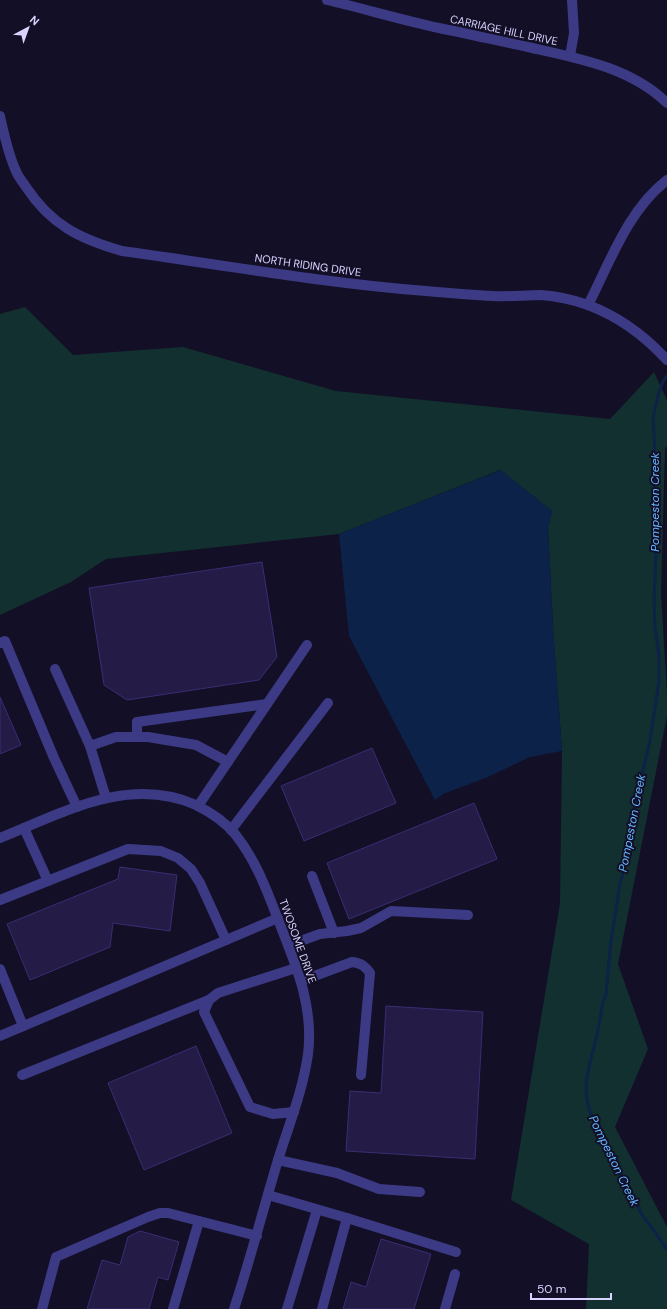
<svg xmlns="http://www.w3.org/2000/svg" width="667" height="1309" font-family="'DM Sans',sans-serif">
  <rect width="100%" height="100%" fill="#130f26"/>
  <polygon fill="#12302f" points="25,307 73,355 183,347 336,391 610,419 654,372 667,400 667,446 665,449 661,593 667,693 667,716 618,964 648,1049 615,1127 667,1227 667,1309 586,1309 589,1244 511,1200 560,903 562,751 553,628 548,528 552,511 500,470 339,534 106,559 71,582 0,615 0,314"/>
  <polygon fill="#0c2248" points="501,470 552,511 548,528 553,628 562,751 530,757 488,777 443,794 435,800 349,636 339,534"/>
  <g fill="none" stroke-linecap="round" stroke-linejoin="round">
    <path stroke="#0c2248" stroke-width="3" d="M667,376L663,381L658,396L653,418L656,470L654,485L656,553L654,600L655,627L659,656V681L650,741L633,812L627,847V858L620,884L611,941L606,994L603,1002C601,1014 599,1026 596,1039C590,1065 581,1084 590,1112L642,1215L653,1229L667,1250"/>
  </g>
  <g fill="#241b47" stroke="#3b2d73">
    <polygon points="262,562 277,657 259,680 127,700 104,685 89,588"/>
    <polygon points="0,697 21,745 0,754"/>
    <polygon points="372,748 396,803 304,841 281,786"/>
    <polygon points="474,803 497,859 349,919 327,863"/>
    <polygon points="120,867 177,875 170,931 113,923 110,947 30,980 7,924 118,879"/>
    <polygon points="386,1006 483,1012 475,1159 346,1151 350,1091 381,1093"/>
    <polygon points="196,1046 232,1133 144,1170 108,1083"/>
    <polygon points="140,1231 179,1242 168,1280 158,1277 149,1309 87,1309 102,1260 120,1265 128,1237"/>
    <polygon points="381,1239 431,1254 414,1309 343,1309 351,1282 366,1287"/>
  </g>
  <g fill="none" stroke-linecap="round" stroke-linejoin="round">
    <g stroke="#3d3a85" stroke-width="10">
      <path d="M327,0C365,9 402,20 439,28C469,34 499,41 528,47C577,58 630,67 667,103"/>
      <polyline points="570,56 574,33 572,0"/>
      <path d="M0,116C4,134 8,154 16,171C18,177 23,182 26,187C51,225 80,239 122,251C223,265 324,283 426,291C448,293 470,295 493,296C509,297 525,295 541,295C557,296 574,300 588,305C620,317 645,336 667,360"/>
      <path d="M588,305C610,262 628,210 667,180"/>
      <polyline points="0,643 5,641 54,758 77,807"/>
      <polyline points="55,669 90,746"/>
      <polyline points="137,737 137,722 267,704"/>
      <polyline points="106,798 90,746 116,737 148,737 196,745 228,762"/>
      <polyline points="198,806 307,645"/>
      <polyline points="24,828 48,881"/>
      <polyline points="231,830 328,703"/>
      <path d="M0,838C62,813 129,775 196,805C210,812 225,822 235,834C256,860 267,891 279,922C296,965 314,1007 308,1054C303,1090 289,1125 278,1160C263,1210 250,1260 234,1309"/>
      <polyline points="312,876 334,933"/>
      <polyline points="0,900 128,849 161,851 178,858 191,869 200,883 226,940"/>
      <polyline points="289,947 306,939 320,934 347,931 361,928 391,911 468,915"/>
      <polyline points="0,969 23,1026"/>
      <path d="M301,981L352,962C361,963 365,966 370,973L361,1075"/>
      <polyline points="0,1036 278,918"/>
      <polyline points="22,1075 209,1000"/>
      <polyline points="294,1112 273,1114 250,1107 204,1012 209,1000 218,993 296,968"/>
      <polyline points="278,1160 337,1173 379,1189 420,1192"/>
      <polyline points="268,1195 347,1218 322,1309"/>
      <polyline points="347,1218 456,1252"/>
      <polyline points="42,1309 56,1257 148,1217 160,1213 168,1213 257,1236"/>
      <polyline points="173,1309 199,1221"/>
      <polyline points="287,1309 317,1210"/>
      <polyline points="445,1309 455,1274"/>
    </g>
  </g>
  <g text-anchor="middle" dominant-baseline="central" stroke-width="4" stroke-linejoin="round" paint-order="stroke">
    <g font-size="11" fill="#d9d4ff" stroke="#130f26">
      <text transform="translate(504 30) rotate(12)">CARRIAGE HILL DRIVE</text>
      <text transform="translate(308 265) rotate(8)">NORTH RIDING DRIVE</text>
      <text transform="translate(298 941) rotate(70)">TWOSOME DRIVE</text>
    </g>
    <g font-size="12" font-style="italic" fill="#62b6ff" stroke="#130f26">
      <text transform="translate(655 502) rotate(-90)">Pompeston Creek</text>
      <text transform="translate(632 823) rotate(-79)">Pompeston Creek</text>
      <text transform="translate(614 1161) rotate(64)">Pompeston Creek</text>
    </g>
  </g>
  <g transform="translate(28 28) rotate(41)" stroke="#130f26" stroke-width="3" paint-order="stroke">
  <path d="M0-3L7 15L0 10L-7 15Z" fill="#d9d4ff"/>
  <text y="-6" font-size="11" font-weight="bold" text-anchor="middle" fill="#d9d4ff">N</text>
  </g>
  <path d="M531 1293v6h80v-6" fill="none" stroke="#d9d4ff" stroke-width="2"/>
  <text x="537" y="1293" font-size="12" fill="#d9d4ff" stroke="#130f26" stroke-width="3" paint-order="stroke">50 m</text>
</svg>
